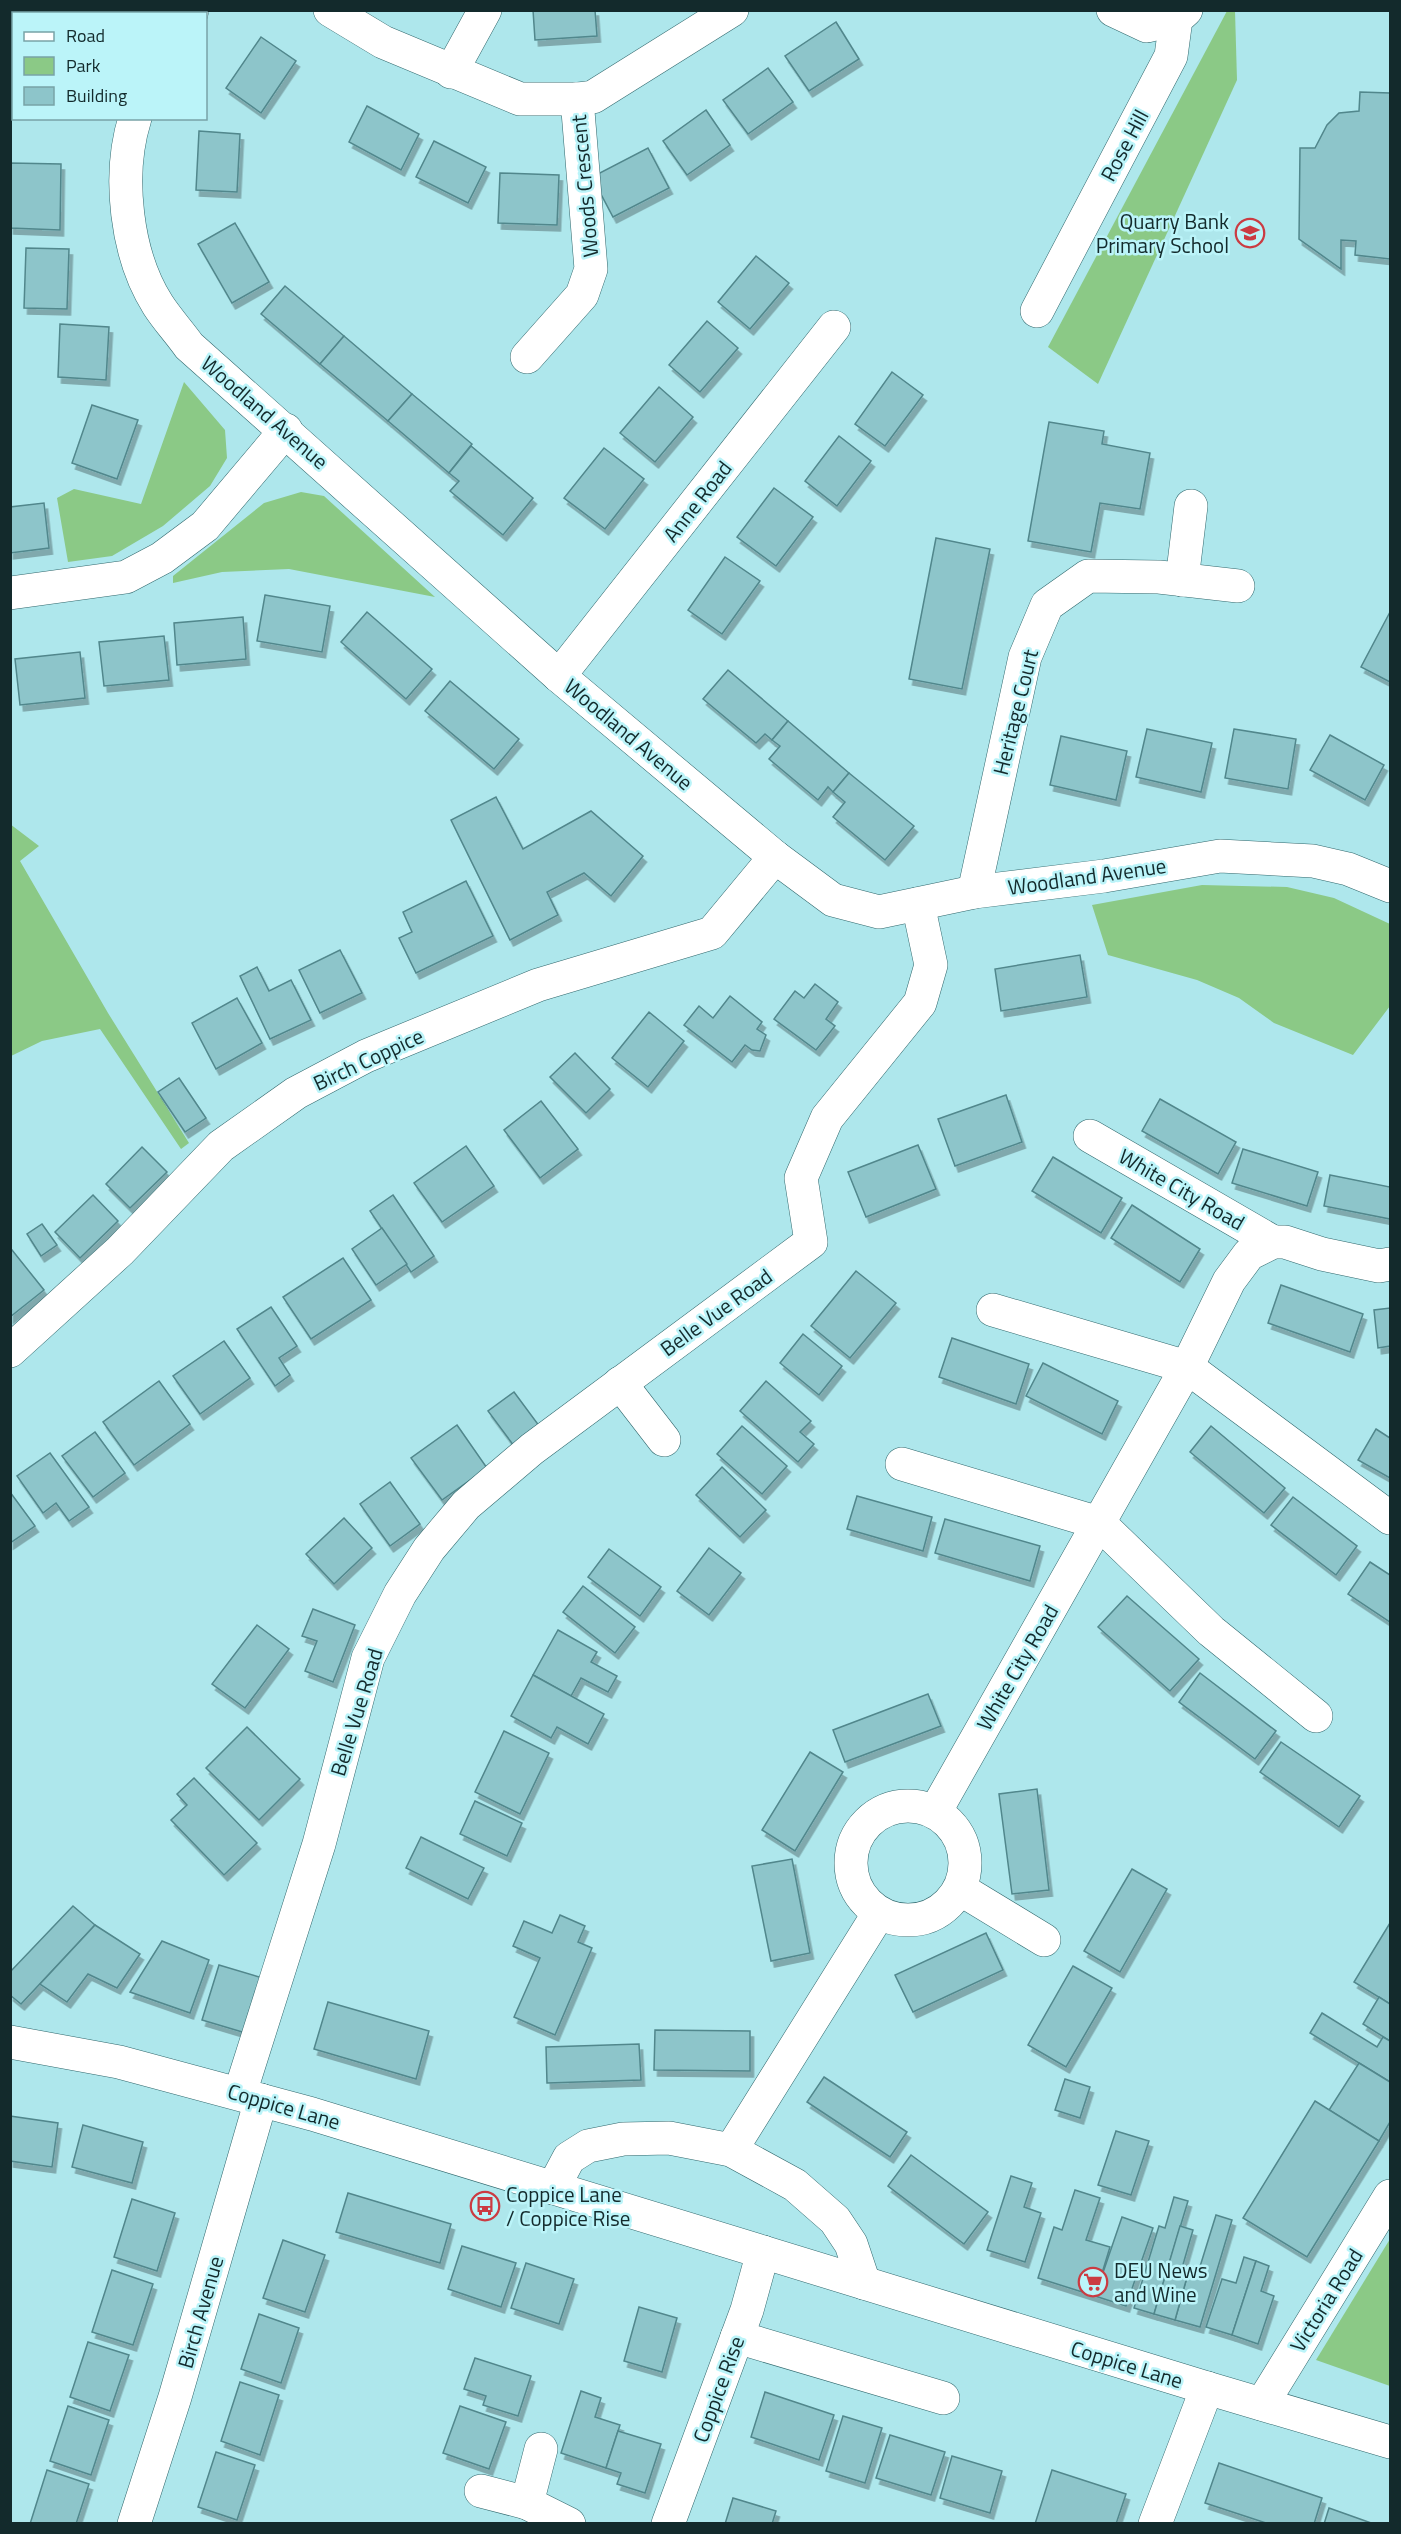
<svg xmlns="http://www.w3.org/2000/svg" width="1401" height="2534" font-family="'Titillium Web',sans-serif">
  <defs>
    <filter id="shadow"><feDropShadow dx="3.5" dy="6" stdDeviation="0" flood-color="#0004"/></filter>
  </defs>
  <rect width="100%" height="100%" fill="#aee7ec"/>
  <g fill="#8bc986">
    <polygon points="1227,11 1235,11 1237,80 1098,384 1048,347"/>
    <polygon points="184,382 225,430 227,458 210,486 163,526 112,556 68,562 57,498 74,489 141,504"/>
    <polygon points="301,492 324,496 435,597 289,569 222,572 173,583 173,576 264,503"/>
    <polygon points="10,824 39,846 20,861 108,1013 189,1143 181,1149 100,1029 42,1041 11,1056"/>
    <polygon points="1202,885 1287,887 1334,898 1390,924 1390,1006 1353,1055 1274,1023 1239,998 1197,980 1108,955 1092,905"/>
    <polygon points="1390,2239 1390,2386 1316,2360"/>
  </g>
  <g fill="#8dc5ca" stroke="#51878c" stroke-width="1.5" filter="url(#shadow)">
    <polygon points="66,10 115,10 113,14 65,14"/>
    <polygon points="533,10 595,10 597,36 535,40"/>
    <polygon points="836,22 859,59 809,91 785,56"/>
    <polygon points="261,37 296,61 261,113 226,88"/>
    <polygon points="768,68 793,102 748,134 723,100"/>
    <polygon points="1360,92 1390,93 1390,259 1355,255 1356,241 1341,240 1341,269 1299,239 1300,148 1315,148 1327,125 1339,113 1359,111"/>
    <polygon points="367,106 419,134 401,170 349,142"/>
    <polygon points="706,110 730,145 687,175 663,141"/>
    <polygon points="199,131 240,134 237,192 196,190"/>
    <polygon points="434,141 486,167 468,203 416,177"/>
    <polygon points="648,148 669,188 613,217 592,177"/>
    <polygon points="10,163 61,164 60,230 10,228"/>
    <polygon points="500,173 559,175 557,225 498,223"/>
    <polygon points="235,223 269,282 232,303 198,244"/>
    <polygon points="26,248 69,249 67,309 24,308"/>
    <polygon points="756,256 789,283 750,329 718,302"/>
    <polygon points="285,286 344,336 320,364 261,314"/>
    <polygon points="707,321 738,348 700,392 669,365"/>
    <polygon points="60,324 109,327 106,380 58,377"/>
    <polygon points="344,336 412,394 388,421 320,364"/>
    <polygon points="892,372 923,395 885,446 855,424"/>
    <polygon points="659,387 693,417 655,462 620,433"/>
    <polygon points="412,394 472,444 449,473 388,421"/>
    <polygon points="92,405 138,420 117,479 72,463"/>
    <polygon points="1049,422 1104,431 1102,444 1150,453 1140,509 1100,503 1091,552 1028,541"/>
    <polygon points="839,436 871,461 837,506 805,481"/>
    <polygon points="471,446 533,498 503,535 450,491 459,481 449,473"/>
    <polygon points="604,448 644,479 605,529 564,498"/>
    <polygon points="774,488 813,517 776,566 737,537"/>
    <polygon points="44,503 49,548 10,553 10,507"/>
    <polygon points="936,538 990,549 962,689 909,679"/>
    <polygon points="725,557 760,581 722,634 688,610"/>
    <polygon points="265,595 330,606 322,652 257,641"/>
    <polygon points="367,612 432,669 406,699 341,642"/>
    <polygon points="1390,612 1390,682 1361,667"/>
    <polygon points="243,617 246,659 177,665 174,623"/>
    <polygon points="164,636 169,680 104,686 99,642"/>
    <polygon points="80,652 85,698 20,705 15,659"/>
    <polygon points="728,670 788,721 772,740 765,734 756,743 703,699"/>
    <polygon points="450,681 519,739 494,769 425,711"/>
    <polygon points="788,721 849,773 833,792 828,787 818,800 769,759 780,746 772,740"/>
    <polygon points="1147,729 1212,743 1201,792 1136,777"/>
    <polygon points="1234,729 1296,739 1288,789 1225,778"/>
    <polygon points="1330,735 1384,765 1365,800 1310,770"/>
    <polygon points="1061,736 1127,751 1116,800 1050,785"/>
    <polygon points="849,773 914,826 885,860 833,817 845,802 833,792"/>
    <polygon points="496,797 523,849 591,811 643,856 611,896 584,873 547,892 558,915 510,940 451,820"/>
    <polygon points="466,881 493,936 416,973 399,938 412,932 403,912"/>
    <polygon points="340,950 362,993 320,1013 299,970"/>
    <polygon points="1080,955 1087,997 1001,1011 995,969"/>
    <polygon points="257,967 269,991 291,980 311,1020 270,1039 240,976"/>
    <polygon points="815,984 838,1002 826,1019 835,1026 816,1050 774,1019 795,991 804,998"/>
    <polygon points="730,996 762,1022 757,1029 766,1035 760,1051 752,1050 745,1045 732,1062 684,1025 699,1006 713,1018"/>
    <polygon points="237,998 262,1043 216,1069 192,1023"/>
    <polygon points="649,1012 684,1041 648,1087 612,1058"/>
    <polygon points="575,1053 610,1089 586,1113 550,1077"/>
    <polygon points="179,1078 206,1118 185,1132 158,1092"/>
    <polygon points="1006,1095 1022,1142 955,1166 938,1119"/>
    <polygon points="1160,1099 1236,1142 1218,1174 1142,1131"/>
    <polygon points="541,1101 578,1149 540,1178 504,1130"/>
    <polygon points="918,1145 936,1189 866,1217 848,1172"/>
    <polygon points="466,1146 494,1186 442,1222 414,1183"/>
    <polygon points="142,1147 167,1172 130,1208 106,1184"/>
    <polygon points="1243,1149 1318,1172 1307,1206 1232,1183"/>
    <polygon points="1053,1157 1122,1198 1101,1233 1032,1191"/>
    <polygon points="1330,1175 1390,1187 1390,1219 1324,1206"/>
    <polygon points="93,1195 118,1221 80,1258 55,1232"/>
    <polygon points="393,1195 434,1256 411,1272 370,1211"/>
    <polygon points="1132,1205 1200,1249 1180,1282 1111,1238"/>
    <polygon points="42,1224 57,1245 41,1256 27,1234"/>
    <polygon points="382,1228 407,1264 376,1285 352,1249"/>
    <polygon points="12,1250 44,1290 10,1317 10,1251"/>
    <polygon points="343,1258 371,1300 311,1339 283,1297"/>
    <polygon points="856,1271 896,1303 850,1358 811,1326"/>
    <polygon points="1281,1285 1363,1314 1350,1352 1268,1323"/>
    <polygon points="271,1307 297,1346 279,1358 290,1375 275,1386 237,1329"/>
    <polygon points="1390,1308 1390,1346 1378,1348 1374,1310"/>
    <polygon points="803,1334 842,1366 819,1395 780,1363"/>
    <polygon points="952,1338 1029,1364 1016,1404 939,1377"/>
    <polygon points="224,1341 250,1378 200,1414 173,1376"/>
    <polygon points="1043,1363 1118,1401 1102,1434 1026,1396"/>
    <polygon points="159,1381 190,1424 134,1465 103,1422"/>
    <polygon points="766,1381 811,1421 800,1432 814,1444 798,1462 740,1411"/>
    <polygon points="514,1392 540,1427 514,1446 488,1411"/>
    <polygon points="457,1425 487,1468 442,1500 411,1458"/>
    <polygon points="742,1426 787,1466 762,1494 717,1454"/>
    <polygon points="1211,1426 1285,1488 1264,1513 1190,1452"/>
    <polygon points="1376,1429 1390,1438 1390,1478 1358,1460"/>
    <polygon points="95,1432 125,1473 93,1497 62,1456"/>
    <polygon points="50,1453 89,1507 69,1521 56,1503 43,1513 17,1476"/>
    <polygon points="722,1467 766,1510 740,1537 696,1495"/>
    <polygon points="390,1482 420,1524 390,1546 360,1504"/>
    <polygon points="10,1492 35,1526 10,1543"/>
    <polygon points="857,1496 932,1517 923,1551 847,1529"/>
    <polygon points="1293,1497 1357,1546 1336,1575 1271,1525"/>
    <polygon points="344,1518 372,1548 334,1584 306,1554"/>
    <polygon points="945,1519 1040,1546 1030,1581 935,1553"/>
    <polygon points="709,1548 741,1573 709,1615 677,1591"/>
    <polygon points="609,1549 661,1587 640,1616 588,1577"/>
    <polygon points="1370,1562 1390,1575 1390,1622 1348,1594"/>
    <polygon points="583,1586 635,1627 615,1653 563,1612"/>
    <polygon points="1127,1596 1199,1659 1170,1691 1098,1627"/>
    <polygon points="313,1609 355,1625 333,1682 305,1671 317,1641 302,1636"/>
    <polygon points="257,1625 289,1649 245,1708 212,1684"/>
    <polygon points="558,1630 597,1652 591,1662 617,1676 608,1692 581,1678 571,1696 533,1675"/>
    <polygon points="1200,1673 1276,1731 1255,1759 1179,1702"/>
    <polygon points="533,1675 604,1714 588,1744 557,1727 551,1738 511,1716"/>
    <polygon points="928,1694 941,1726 845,1762 833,1730"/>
    <polygon points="247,1727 300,1779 259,1820 206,1768"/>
    <polygon points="504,1731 549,1753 520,1814 475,1792"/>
    <polygon points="1281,1742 1360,1796 1339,1827 1260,1772"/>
    <polygon points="810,1752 843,1772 795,1851 762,1830"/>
    <polygon points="194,1778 257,1843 224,1875 171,1820 187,1805 177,1794"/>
    <polygon points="1037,1789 1049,1890 1012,1894 999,1794"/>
    <polygon points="475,1801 522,1823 507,1856 460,1834"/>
    <polygon points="421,1837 484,1868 468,1899 406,1868"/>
    <polygon points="792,1859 810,1953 771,1961 752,1866"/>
    <polygon points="1132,1869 1167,1889 1120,1972 1084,1951"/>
    <polygon points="73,1906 95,1925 21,2004 10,1995 10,1972"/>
    <polygon points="560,1915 585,1926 578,1942 592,1948 555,2035 514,2017 540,1958 513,1946 524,1921 552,1933"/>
    <polygon points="1390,1923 1390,2004 1354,1982"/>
    <polygon points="95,1925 140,1954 117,1988 88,1974 67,2002 40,1984"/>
    <polygon points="986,1933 1003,1970 913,2012 895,1975"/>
    <polygon points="162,1941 209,1960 190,2013 130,1992"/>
    <polygon points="219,1965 266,1979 249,2034 202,2020"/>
    <polygon points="1073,1966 1112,1988 1066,2067 1028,2045"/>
    <polygon points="1379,1997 1390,2004 1390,2041 1363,2024"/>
    <polygon points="328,2002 429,2031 416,2079 314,2049"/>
    <polygon points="1322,2013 1377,2047 1383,2037 1390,2041 1390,2082 1310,2033"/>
    <polygon points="655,2030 750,2031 750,2071 654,2070"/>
    <polygon points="639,2044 641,2080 547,2083 546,2047"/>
    <polygon points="1359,2063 1390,2082 1390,2122 1379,2141 1329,2110"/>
    <polygon points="824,2077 907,2132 890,2157 807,2102"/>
    <polygon points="1065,2079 1090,2087 1080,2118 1055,2110"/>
    <polygon points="1315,2101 1379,2141 1307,2257 1243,2218"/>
    <polygon points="10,2116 58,2123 52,2167 10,2161"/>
    <polygon points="83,2125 143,2142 132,2183 72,2167"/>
    <polygon points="1116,2131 1149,2141 1131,2195 1098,2185"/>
    <polygon points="911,2155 988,2212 964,2244 888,2186"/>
    <polygon points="1011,2176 1032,2183 1024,2207 1041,2213 1025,2262 987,2250"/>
    <polygon points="1075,2190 1100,2198 1086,2240 1110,2247 1095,2296 1038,2278 1054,2227 1062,2230"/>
    <polygon points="348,2193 451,2224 440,2263 336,2232"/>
    <polygon points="1174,2197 1188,2201 1154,2314 1134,2308 1159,2226 1165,2228"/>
    <polygon points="132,2199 175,2213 157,2271 114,2257"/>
    <polygon points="1216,2215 1232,2220 1200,2327 1175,2320 1189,2270 1198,2273"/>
    <polygon points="1122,2217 1153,2228 1126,2306 1095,2296"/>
    <polygon points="1180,2226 1193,2230 1182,2268 1189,2270 1175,2320 1154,2314"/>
    <polygon points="283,2240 325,2255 305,2312 263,2298"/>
    <polygon points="462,2246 516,2263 501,2307 448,2289"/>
    <polygon points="1244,2257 1256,2261 1232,2335 1206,2327 1222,2279 1236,2283"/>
    <polygon points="1256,2261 1269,2266 1261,2291 1274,2296 1258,2344 1232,2335"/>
    <polygon points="526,2263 574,2279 559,2324 511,2308"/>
    <polygon points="112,2270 153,2284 133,2345 92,2332"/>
    <polygon points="639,2307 677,2318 662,2372 624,2361"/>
    <polygon points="259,2314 299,2328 281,2383 241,2369"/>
    <polygon points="88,2342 129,2355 110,2411 70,2397"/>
    <polygon points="475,2358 531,2376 518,2416 483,2405 486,2396 464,2389"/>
    <polygon points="240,2382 279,2395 260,2455 221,2441"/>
    <polygon points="581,2391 601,2398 595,2417 620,2425 606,2468 561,2453"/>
    <polygon points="765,2392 834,2415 819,2460 751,2437"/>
    <polygon points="68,2406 109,2420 91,2475 50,2461"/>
    <polygon points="460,2406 506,2422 489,2469 443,2453"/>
    <polygon points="843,2416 882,2428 865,2483 826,2471"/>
    <polygon points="618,2431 661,2444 645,2493 617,2484 621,2473 606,2468"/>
    <polygon points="890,2435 945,2452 931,2495 876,2478"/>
    <polygon points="216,2452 255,2465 237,2520 198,2507"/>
    <polygon points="952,2456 1002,2471 990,2513 940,2498"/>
    <polygon points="1219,2463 1322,2498 1314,2524 1269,2524 1205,2503"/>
    <polygon points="47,2470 89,2484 76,2524 30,2524"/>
    <polygon points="1052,2470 1126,2494 1116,2524 1035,2524"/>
    <polygon points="733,2498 776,2511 772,2524 725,2524"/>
    <polygon points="1329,2508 1374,2524 1324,2524"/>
  </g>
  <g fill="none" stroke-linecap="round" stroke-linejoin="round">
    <g stroke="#31686d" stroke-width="34">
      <g id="minor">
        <polyline points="330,10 383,42 520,99 577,99 593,97 732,10"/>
        <polyline points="1113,10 1147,26 1176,19"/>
        <polyline points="191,14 192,10"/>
        <polyline points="451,72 485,10"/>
        <path d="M135,118C117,175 126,255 158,305C167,319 179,332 189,346L559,676L775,857L833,900L879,912L974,892L1104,876L1220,856L1313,861L1348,869L1390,886"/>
        <polyline points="1037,311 1171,56 1176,19 1186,10"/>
        <polyline points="527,357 582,295 591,269 577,99"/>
        <polyline points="1182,580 1191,506"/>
        <polyline points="10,593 126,577 162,558 205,526 286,430"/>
        <polyline points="559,676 834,327"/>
        <polyline points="974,892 1025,657 1047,605 1088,576 1159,577 1238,586"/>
        <polyline points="1090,1136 1273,1242"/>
        <polyline points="993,1310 1187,1367 1390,1518"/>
        <polyline points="10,1351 120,1251 221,1146 296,1093 366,1056 538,985 712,933 775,857"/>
        <polyline points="620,1383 664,1440"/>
        <polyline points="902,1464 1099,1523 1211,1631 1316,1716"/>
        <circle cx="908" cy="1863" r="57"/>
        <polyline points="935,1812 1187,1367 1229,1281 1249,1254 1273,1242 1285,1242 1322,1254 1379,1266 1390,1264"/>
        <polyline points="960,1889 1044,1940"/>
        <polyline points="10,2042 119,2062 312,2114 1207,2388 1390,2442"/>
        <polyline points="240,2093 319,1844 368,1658 400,1594 429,1549 466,1505 532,1449 811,1242 801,1178 827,1118 920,1003 931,965 918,904"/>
        <polyline points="731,2150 879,1913"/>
        <polyline points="553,2188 569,2158 588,2146 623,2139 669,2138 731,2150 795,2185 835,2220 851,2244 864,2283"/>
        <polyline points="737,2337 943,2398"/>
        <polyline points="1262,2404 1390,2196"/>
        <polyline points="481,2491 527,2503 569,2524"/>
        <polyline points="527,2503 541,2449"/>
        <polyline points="134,2524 175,2397 261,2100"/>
        <polyline points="668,2524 747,2310 763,2252"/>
        <polyline points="1155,2524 1207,2388"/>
      </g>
    </g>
    <use href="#minor" stroke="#fff" stroke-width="33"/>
  </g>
  <defs>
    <g id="school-ring" transform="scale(1.5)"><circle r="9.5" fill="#bbf4f9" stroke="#cb3b42" stroke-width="1.5"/><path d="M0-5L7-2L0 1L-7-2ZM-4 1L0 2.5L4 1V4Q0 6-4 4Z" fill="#cb3b42"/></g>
    <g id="bus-ring" transform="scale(1.5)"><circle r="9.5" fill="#bbf4f9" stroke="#cb3b42" stroke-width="1.5"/><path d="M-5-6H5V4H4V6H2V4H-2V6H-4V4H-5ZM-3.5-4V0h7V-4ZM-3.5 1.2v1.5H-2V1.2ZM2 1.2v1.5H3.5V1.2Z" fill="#cb3b42"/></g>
    <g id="supermarket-ring" transform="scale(1.5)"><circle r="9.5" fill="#bbf4f9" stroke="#cb3b42" stroke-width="1.5"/><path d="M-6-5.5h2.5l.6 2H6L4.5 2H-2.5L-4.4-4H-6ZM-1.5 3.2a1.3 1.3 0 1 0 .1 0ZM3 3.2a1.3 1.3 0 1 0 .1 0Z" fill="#cb3b42"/></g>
  </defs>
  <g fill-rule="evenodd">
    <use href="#school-ring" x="1250" y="233"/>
    <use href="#bus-ring" x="485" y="2206"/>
    <use href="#supermarket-ring" x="1093" y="2282"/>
  </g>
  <g text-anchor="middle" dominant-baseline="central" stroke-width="5" stroke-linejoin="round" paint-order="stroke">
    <g font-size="21" fill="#132a2c" stroke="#bbf4f9">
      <text transform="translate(1124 145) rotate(-62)">Rose Hill</text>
      <text transform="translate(584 186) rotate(-95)">Woods Crescent</text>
      <text transform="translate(265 412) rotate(41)">Woodland Avenue</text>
      <text transform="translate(697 501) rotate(-52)">Anne Road</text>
      <text transform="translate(1015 712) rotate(-76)">Heritage Court</text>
      <text transform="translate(629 734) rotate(40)">Woodland Avenue</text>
      <text transform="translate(1087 876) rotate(-8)">Woodland Avenue</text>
      <text transform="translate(368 1059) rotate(-25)">Birch Coppice</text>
      <text transform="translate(1182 1189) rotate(30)">White City Road</text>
      <text transform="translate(716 1312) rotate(-36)">Belle Vue Road</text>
      <text transform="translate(1017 1667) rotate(-60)">White City Road</text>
      <text transform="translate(356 1712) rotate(-73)">Belle Vue Road</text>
      <text transform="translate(284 2106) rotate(16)">Coppice Lane</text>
      <text transform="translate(1326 2300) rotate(-58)">Victoria Road</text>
      <text transform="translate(200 2312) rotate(-74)">Birch Avenue</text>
      <text transform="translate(1127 2364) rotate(17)">Coppice Lane</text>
      <text transform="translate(718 2389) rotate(-70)">Coppice Rise</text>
    </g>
    <g font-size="21" fill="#132a2c" stroke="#bbf4f9" text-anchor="start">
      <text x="1229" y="221" text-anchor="end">Quarry Bank<tspan x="1229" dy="24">Primary School</tspan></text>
      <text x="506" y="2194">Coppice Lane<tspan x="506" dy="24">/ Coppice Rise</tspan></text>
      <text x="1114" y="2270">DEU News<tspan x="1114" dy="24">and Wine</tspan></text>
    </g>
  </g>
  <rect width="1401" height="2534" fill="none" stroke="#132a2c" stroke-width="24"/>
  <rect x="12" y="12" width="195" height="108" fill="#bbf4f9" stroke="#78a3a7" stroke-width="1.5"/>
  <rect x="24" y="32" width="30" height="9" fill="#ffffff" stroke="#78a3a7" stroke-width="1.5"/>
  <text x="66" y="42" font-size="18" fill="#132a2c">Road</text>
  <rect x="24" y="57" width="30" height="18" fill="#8bc986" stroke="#78a3a7" stroke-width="1.5"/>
  <text x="66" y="72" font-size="18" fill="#132a2c">Park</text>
  <rect x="24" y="87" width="30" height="18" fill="#8dc5ca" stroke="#78a3a7" stroke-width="1.5"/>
  <text x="66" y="102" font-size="18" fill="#132a2c">Building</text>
</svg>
